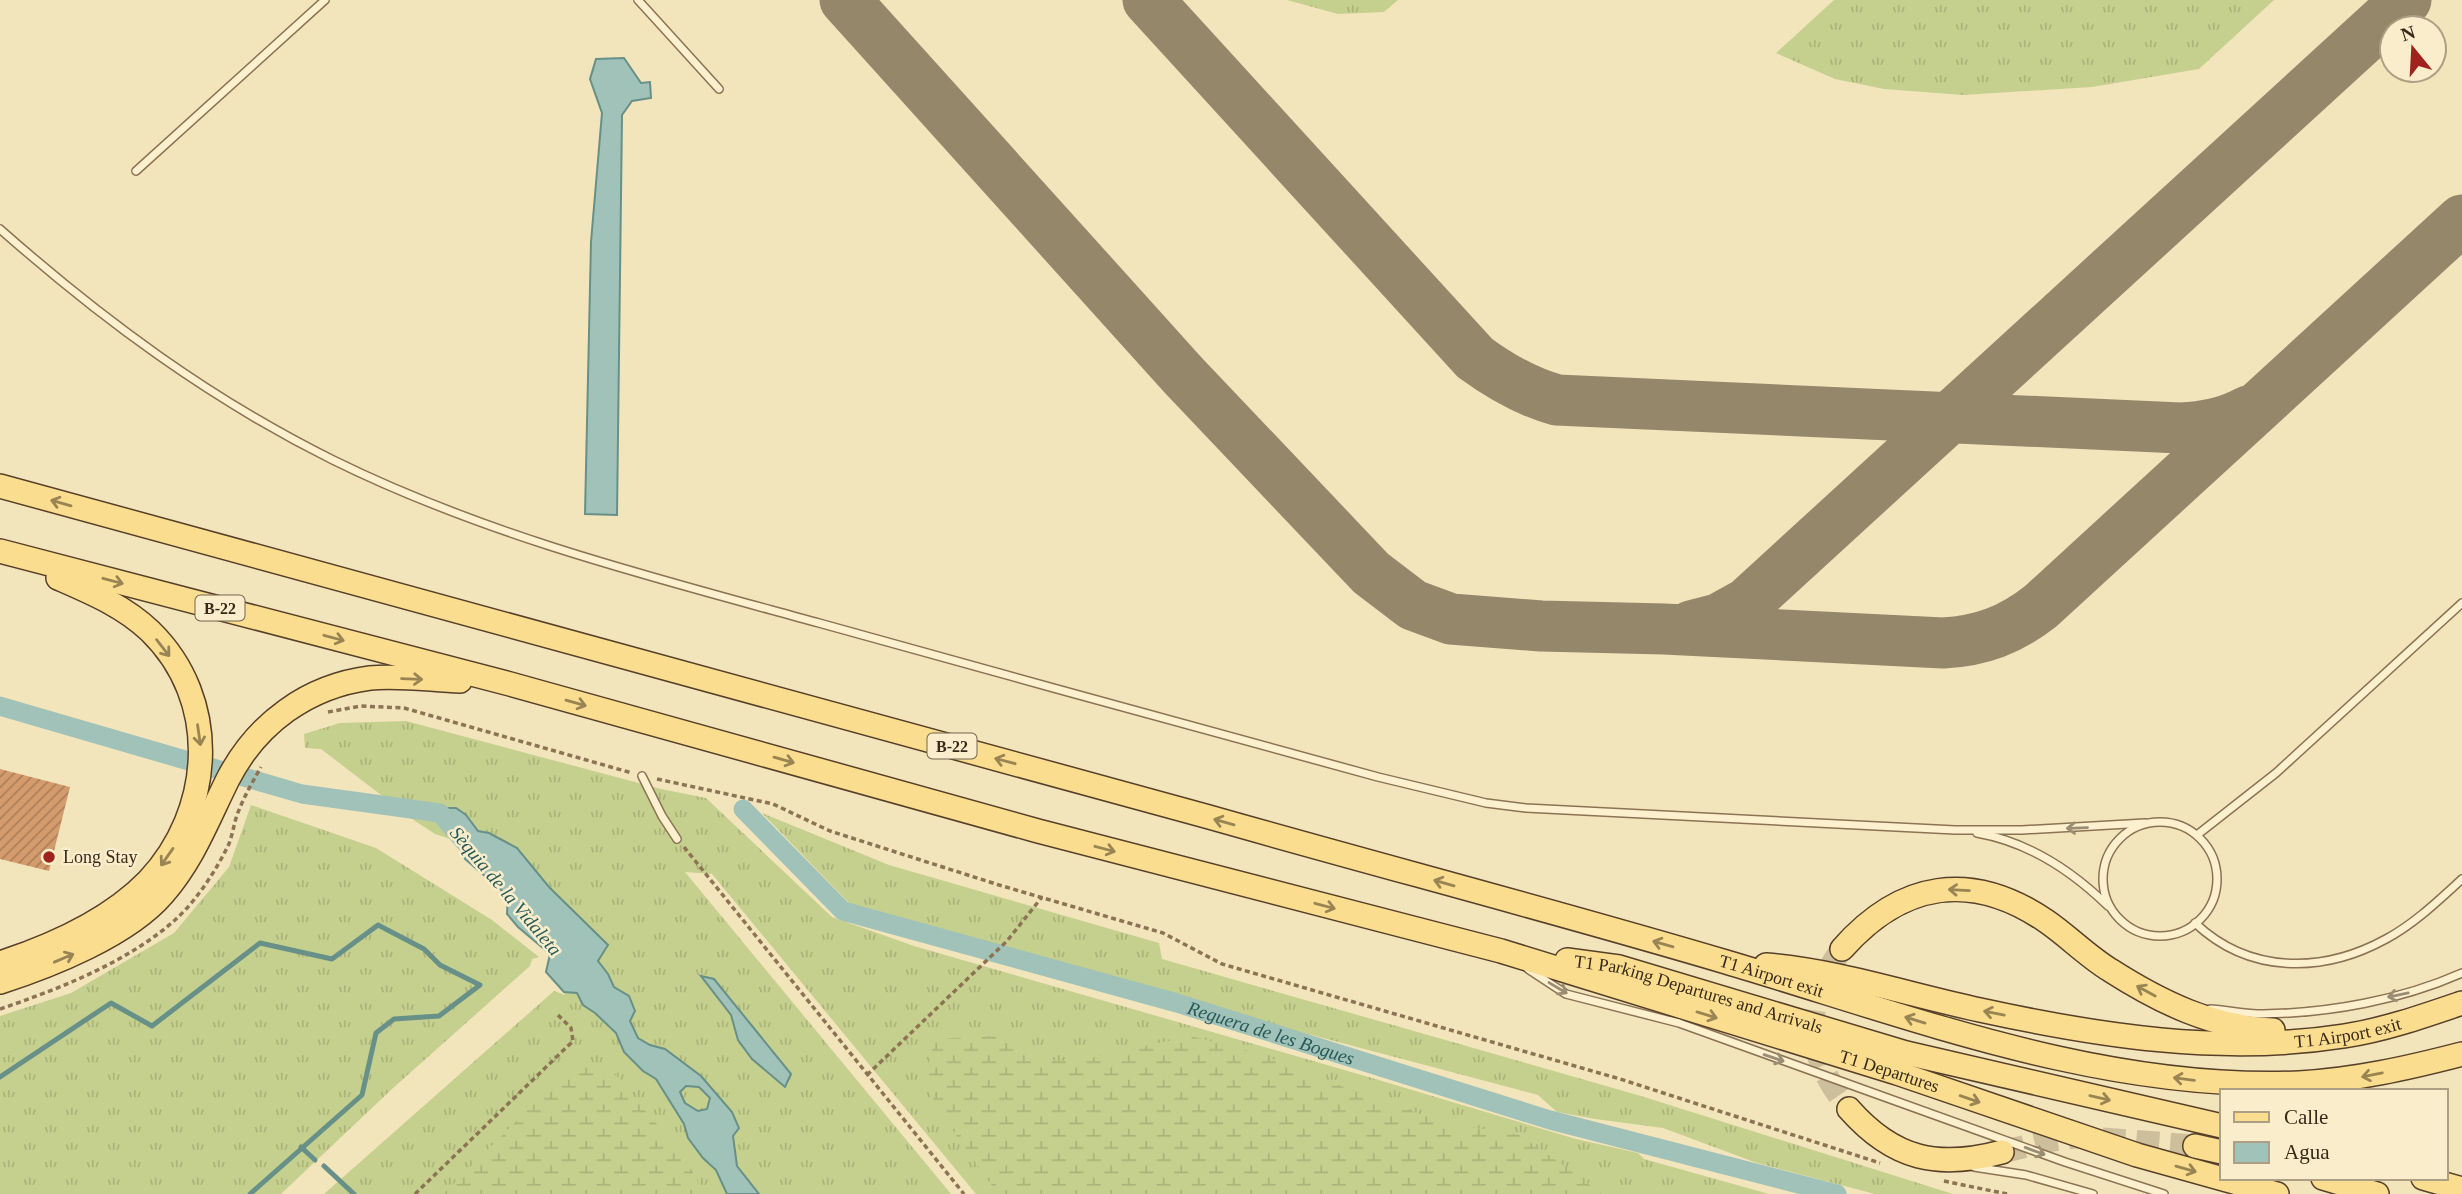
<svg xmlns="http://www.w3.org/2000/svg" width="2462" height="1194" font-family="Georgia,serif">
  <defs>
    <pattern id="grass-tufts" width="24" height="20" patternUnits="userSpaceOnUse" patternTransform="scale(1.75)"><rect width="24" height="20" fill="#c6d08e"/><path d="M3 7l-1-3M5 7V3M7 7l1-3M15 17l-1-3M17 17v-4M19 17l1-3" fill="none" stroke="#abb37a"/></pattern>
    <pattern id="wetland-marsh" width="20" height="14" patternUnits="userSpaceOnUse" patternTransform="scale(1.75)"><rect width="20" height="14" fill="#c6d08e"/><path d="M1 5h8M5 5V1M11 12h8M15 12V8" fill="none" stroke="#abb37a"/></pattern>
    <pattern id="building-hatch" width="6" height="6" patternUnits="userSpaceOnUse" patternTransform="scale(1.75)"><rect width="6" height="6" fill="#d49c6d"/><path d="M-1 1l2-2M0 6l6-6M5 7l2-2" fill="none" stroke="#ad7f59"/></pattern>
  </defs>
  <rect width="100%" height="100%" fill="#f2e4bb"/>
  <g fill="url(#grass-tufts)">
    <polygon points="1287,0 1398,0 1384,12 1338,14"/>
    <polygon points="1834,0 2274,0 2199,69 2092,87 1963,95 1884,89 1835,79 1776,53"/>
    <polygon points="406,721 661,789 706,798 832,917 914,946 1372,1078 1576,1139 1638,1153 1644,1159 1769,1194 976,1194 712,874 685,872 951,1194 324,1194 554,991 565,995 564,992 588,947 519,862 435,834 415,821 321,749 305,748 304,734 340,723"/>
    <polygon points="251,805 376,848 492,920 539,957 532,959 530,966 392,1089 281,1194 0,1194 0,1016 71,993 174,933 229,867"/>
    <polygon points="762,813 889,865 1159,943 1162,959 1641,1096 1953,1194 1875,1194 1757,1163 1663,1128 1595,1119 1557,1112 1538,1095 1251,1019 851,905"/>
  </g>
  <g fill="url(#wetland-marsh)">
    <polygon points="995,1036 1038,1061 1080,1060 1191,1036 1260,1054 1351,1090 1446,1123 1519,1135 1559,1162 1602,1194 998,1194 946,1121 923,1082 931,1056 934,1039"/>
    <polygon points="585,1061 608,1065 665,1134 691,1169 704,1194 443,1194 564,1074"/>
  </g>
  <g fill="#a0c2b9" stroke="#679088" stroke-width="2" fill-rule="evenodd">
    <polygon points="624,58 641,83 650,82 651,98 632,101 622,115 617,515 585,514 591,242 602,113 590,79 596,59"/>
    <path d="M445,808H456L466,815L478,831L489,833L517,848L549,887L608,945L598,961L608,974L614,987L629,996L635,1011L630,1021L638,1038L650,1045L665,1049L701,1076L732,1112L739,1128L733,1136L737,1166L759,1194H727L716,1170L703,1158L688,1138L684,1124L656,1079L643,1071L624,1052L616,1033L595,1013L583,1005L577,993L564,992L546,972L550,954L518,927L507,914L508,896L465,859L461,847L453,839L455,831ZM686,1086L699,1087L710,1098L707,1109L698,1111L685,1103L680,1092Z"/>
    <polygon points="701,976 714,979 791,1074 785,1087 752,1059 738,1040 731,1015"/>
  </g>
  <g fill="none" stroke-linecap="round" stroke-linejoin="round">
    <g stroke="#679088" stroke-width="5">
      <polyline points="0,1077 111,1003 152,1026 260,943 332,959 378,925 424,949 440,965 480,985 439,1016 394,1019 376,1033 362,1095 250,1194"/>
      <polyline points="301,1147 315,1160"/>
      <polyline points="324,1166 354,1194"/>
    </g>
    <g stroke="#a0c2b9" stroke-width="19">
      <polyline points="0,706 302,794 440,813 470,848"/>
      <path id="s1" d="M743,809L843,911L1177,1003L1550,1120L1837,1194"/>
    </g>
    <g stroke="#95876a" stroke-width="51">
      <path d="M845,0L1183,375L1371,573L1413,605L1451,619L1541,626L1664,629L1943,643C1981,641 2011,630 2041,606L2462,220"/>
      <path d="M1148,0L1475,358C1501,377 1527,392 1557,400L2180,428C2205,427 2225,423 2248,411"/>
      <polyline points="1691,626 1718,619 1747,603 2406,0"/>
    </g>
  </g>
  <polygon fill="url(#building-hatch)" points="0,769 70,787 49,871 0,859"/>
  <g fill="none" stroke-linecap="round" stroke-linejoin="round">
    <g stroke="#cdbf9b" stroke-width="23" stroke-dasharray="23 11" stroke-linecap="butt">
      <path d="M1842,949C1800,1007 1805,1054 1849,1109"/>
      <polyline points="2002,1152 2052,1140 2075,1137 2195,1146"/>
    </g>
    <g stroke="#8b7353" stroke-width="10">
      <g id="service">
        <polyline points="638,0 719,89"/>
        <polyline points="136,171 325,0"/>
        <path d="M0,229C103,320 210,399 333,460C487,536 655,578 819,623C1005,675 1192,726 1378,777L1486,803L1526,808L1955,830H2022L2145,823"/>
        <polyline points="642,776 662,816 677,839"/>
        <circle cx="2160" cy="879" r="57"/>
        <path d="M1977,833C2029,842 2071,870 2108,906"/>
        <polyline points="2197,835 2276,773 2462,603"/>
        <path d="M2195,923C2249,974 2322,974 2386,939C2414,924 2438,901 2462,879"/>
        <polyline points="1528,969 1566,994 1679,1023 2065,1162 2164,1194"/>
        <path d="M2210,1009C2227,1010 2246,1014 2263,1014C2330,1013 2401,1000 2462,973"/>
        <polyline points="1974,1167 2026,1175 2093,1194"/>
      </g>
    </g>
    <g stroke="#574029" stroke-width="26">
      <g id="primary">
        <path id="s2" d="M0,486C402,599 806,705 1209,817C1381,866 1554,911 1726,962C1912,1017 2101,1091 2299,1083C2355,1080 2408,1068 2462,1054"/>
        <path id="s3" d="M0,551L510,684L1038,831L1501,951L1897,1073L2137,1155L2277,1194"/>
        <path d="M1842,949C1901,882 1971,870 2046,921C2068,936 2087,956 2110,970C2160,1002 2213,1028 2273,1030"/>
        <path id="s4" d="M1567,960L1619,967L1906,1053L2222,1126"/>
        <path d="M0,963C52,946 109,921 148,881C214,811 221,700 150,631C124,606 90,592 58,578"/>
        <path id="s5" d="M1766,965C1839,971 1909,995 1980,1010C2099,1036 2222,1055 2344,1036C2384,1030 2424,1016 2462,1003"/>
        <path d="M0,982C50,966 128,935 163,894C193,860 208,819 228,779C257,723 308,686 370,678C399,675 431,680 460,681"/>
        <path d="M1849,1109C1894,1160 1938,1169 2002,1152"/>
        <polyline points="2195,1146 2222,1152"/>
        <polyline points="2323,1178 2377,1194"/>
        <polyline points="2423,1178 2462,1189"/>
      </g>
    </g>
    <g stroke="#8b7353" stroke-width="3.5" stroke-dasharray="5 3.5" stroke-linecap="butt">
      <polyline points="328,712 361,706 404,708 632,773"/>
      <polyline points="657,779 773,804 830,831 999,885 1163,933 1222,964 1620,1079 1880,1163"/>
      <polyline points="684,847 964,1194"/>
      <path d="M0,1009C59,989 128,962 175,920C197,900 215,872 228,846C233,835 234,821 239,810C245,795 253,781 261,767"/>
      <polyline points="867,1075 1007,941 1042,897"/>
      <polyline points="1944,1181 2007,1194"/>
      <polyline points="415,1194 573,1041 571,1028 557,1014"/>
    </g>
    <use href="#service" stroke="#fcf0cf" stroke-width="7"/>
    <use href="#primary" stroke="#fadd8e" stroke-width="23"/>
  </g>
  <defs><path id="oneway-shaft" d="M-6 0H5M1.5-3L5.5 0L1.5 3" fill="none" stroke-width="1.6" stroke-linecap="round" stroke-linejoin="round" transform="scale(1.75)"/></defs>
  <g stroke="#998454">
    <use href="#oneway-shaft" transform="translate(61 503) rotate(-164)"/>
    <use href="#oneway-shaft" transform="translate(113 581) rotate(15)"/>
    <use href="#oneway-shaft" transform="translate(334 638) rotate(15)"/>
    <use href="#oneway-shaft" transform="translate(163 648) rotate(52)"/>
    <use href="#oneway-shaft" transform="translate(412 679) rotate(2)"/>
    <use href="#oneway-shaft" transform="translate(576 703) rotate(16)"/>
    <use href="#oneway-shaft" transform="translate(199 735) rotate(82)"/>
    <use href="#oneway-shaft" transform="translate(784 760) rotate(16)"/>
    <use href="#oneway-shaft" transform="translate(1005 761) rotate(-165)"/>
    <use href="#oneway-shaft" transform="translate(1224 822) rotate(-164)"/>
    <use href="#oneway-shaft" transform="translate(1105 849) rotate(15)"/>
    <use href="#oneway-shaft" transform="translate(167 857) rotate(125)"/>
    <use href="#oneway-shaft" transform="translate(1444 883) rotate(-164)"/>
    <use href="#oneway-shaft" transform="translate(1959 890) rotate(-177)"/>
    <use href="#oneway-shaft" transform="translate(1325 906) rotate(15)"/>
    <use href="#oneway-shaft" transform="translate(1663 944) rotate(-164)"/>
    <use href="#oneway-shaft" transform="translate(64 958) rotate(-23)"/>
    <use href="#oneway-shaft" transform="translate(2146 991) rotate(-151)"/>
    <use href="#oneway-shaft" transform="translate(1994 1013) rotate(-169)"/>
    <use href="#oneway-shaft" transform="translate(1707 1015) rotate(17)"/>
    <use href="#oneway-shaft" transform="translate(1915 1020) rotate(-163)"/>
    <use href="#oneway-shaft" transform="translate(2372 1075) rotate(169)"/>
    <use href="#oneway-shaft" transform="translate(2184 1079) rotate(-173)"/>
    <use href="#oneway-shaft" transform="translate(2100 1098) rotate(13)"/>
    <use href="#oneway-shaft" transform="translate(1970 1099) rotate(19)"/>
    <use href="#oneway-shaft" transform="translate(2186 1169) rotate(16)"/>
  </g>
  <g stroke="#9a8d74">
    <use href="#oneway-shaft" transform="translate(2077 828) rotate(178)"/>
    <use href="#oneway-shaft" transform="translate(1558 988) rotate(31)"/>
    <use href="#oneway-shaft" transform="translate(2398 995) rotate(168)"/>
    <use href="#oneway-shaft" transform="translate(1774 1058) rotate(19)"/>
    <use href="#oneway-shaft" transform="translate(2035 1151) rotate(20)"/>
  </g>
  <circle fill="#9f221e" stroke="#f9edcb" stroke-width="2.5" cx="49" cy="857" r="7"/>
  <g text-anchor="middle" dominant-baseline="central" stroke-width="5" stroke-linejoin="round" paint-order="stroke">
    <g fill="#f9edcb" stroke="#72644f" stroke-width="2">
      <rect x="195.5" y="595.5" width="49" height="25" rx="5"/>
      <rect x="927.5" y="733.5" width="49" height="25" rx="5"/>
    </g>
    <g font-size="16" font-weight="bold" fill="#382a1a">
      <text x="220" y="608">B-22</text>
      <text x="952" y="746">B-22</text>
    </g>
    <g font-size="18" fill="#382a1a" stroke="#f9edcb" text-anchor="start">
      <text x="63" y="857">Long Stay</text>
    </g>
    <g font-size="18" fill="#382a1a" stroke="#f9edcb">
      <text stroke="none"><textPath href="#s2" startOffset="1838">T1 Airport exit</textPath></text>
      <text stroke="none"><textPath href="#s4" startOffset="136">T1 Parking Departures and Arrivals</textPath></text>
      <text stroke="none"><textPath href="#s5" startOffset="590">T1 Airport exit</textPath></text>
      <text stroke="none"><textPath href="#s3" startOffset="1960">T1 Departures</textPath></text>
    </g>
    <g font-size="19" font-style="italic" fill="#275958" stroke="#f9edcb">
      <text transform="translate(506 891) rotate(50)">Sèquia de la Vidaleta</text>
      <text stroke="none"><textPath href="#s1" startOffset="588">Reguera de les Bogues</textPath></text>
    </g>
  </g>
  <rect x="2220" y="1089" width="228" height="91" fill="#f9edcb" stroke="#ac9f84" stroke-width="2"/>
  <rect x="2234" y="1112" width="35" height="10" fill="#fadd8e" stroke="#ac9f84" stroke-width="2"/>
  <text x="2284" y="1124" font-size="21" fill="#382a1a">Calle</text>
  <rect x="2234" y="1142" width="35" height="21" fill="#a0c2b9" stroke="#ac9f84" stroke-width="2"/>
  <text x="2284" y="1159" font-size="21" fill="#382a1a">Agua</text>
  <g transform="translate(2413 49) rotate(342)"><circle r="33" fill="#f9edcb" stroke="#ac9f84" stroke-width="2"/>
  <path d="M0-5L12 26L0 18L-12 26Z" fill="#9f221e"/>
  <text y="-10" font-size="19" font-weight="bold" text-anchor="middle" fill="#382a1a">N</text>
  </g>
</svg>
